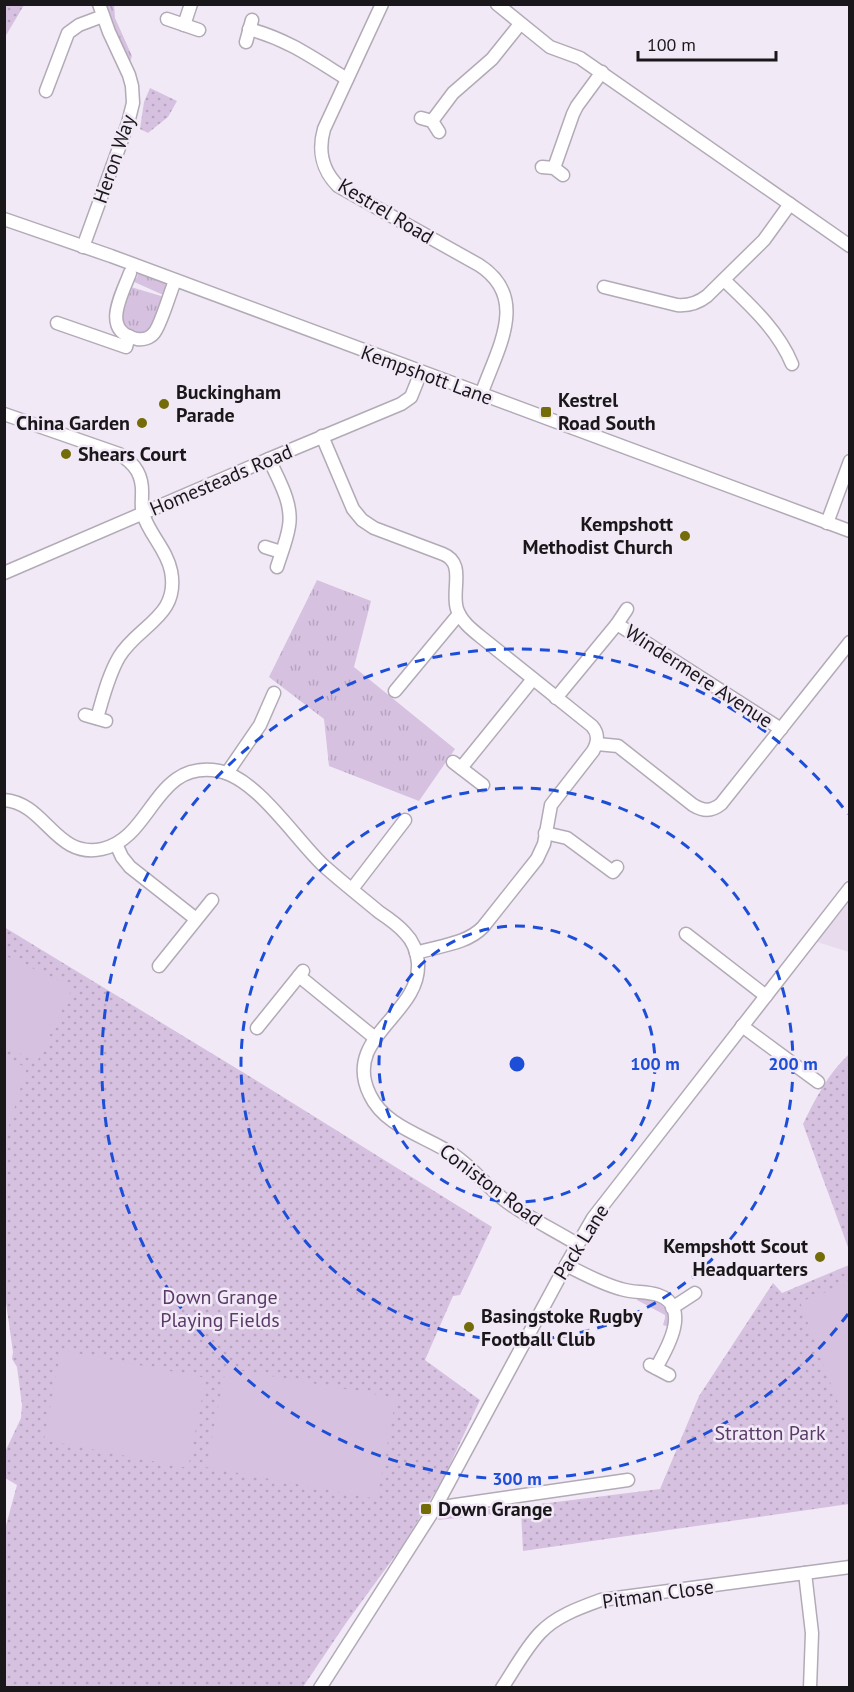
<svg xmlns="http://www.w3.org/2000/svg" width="854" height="1692" font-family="'PT Sans',sans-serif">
  <defs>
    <pattern id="grass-tufts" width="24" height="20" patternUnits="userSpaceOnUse" patternTransform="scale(1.5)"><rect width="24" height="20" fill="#d6c1e0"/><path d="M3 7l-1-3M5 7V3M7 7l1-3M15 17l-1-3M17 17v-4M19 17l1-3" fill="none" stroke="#b7a5c0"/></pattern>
    <pattern id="park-dots" width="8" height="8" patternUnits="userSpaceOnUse" patternTransform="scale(1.5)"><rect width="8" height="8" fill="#d6c1e0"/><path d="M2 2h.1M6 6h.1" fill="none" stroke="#b7a5c0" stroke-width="1.8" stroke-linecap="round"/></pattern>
  </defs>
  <rect width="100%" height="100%" fill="#f2e9f6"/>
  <polygon fill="#e8dbee" points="849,896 849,952 814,941"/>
  <g fill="url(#grass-tufts)">
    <polygon points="104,5 114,5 115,18 132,56 129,65"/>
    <polygon points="138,272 164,282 167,287 166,294 161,294 130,280 133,278 137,278"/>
    <polygon points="131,287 161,296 164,299 154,327 144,335 127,331 120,319"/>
    <polygon points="317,580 371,601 354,667 455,749 419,801 329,766 324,719 269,677"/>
    <polygon points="639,1294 659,1297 670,1306 672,1328 663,1325 665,1318 665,1315 637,1300"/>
  </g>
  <g fill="url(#park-dots)">
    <polygon points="5,4 24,5 5,37 4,5"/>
    <polygon points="150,88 177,101 168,117 148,133 140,129 144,102"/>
    <polygon points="4,927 254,1079 492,1227 460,1295 453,1296 425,1360 480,1400 444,1477 403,1545 346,1623 303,1687 5,1687 5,1529 17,1485 5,1478 5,1452 21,1418 22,1405 17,1367 12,1359 13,1352 4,1289"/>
    <path d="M849,1054V1250L803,1124C815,1099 828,1074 849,1054Z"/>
    <polygon points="849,1265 849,1504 523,1551 521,1511 438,1520 440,1514 524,1506 660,1489 699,1396 773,1283 782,1293"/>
  </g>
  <g fill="#d6c1e0">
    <polygon points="4,955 73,987 37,1062 5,1046"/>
    <polygon points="5,1060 27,1067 5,1139 4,1060"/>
    <polygon points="844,1285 850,1298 849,1432 800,1302"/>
    <polygon points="61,1350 206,1378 188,1468 44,1440"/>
    <polygon points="226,1368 396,1398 377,1499 206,1467"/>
  </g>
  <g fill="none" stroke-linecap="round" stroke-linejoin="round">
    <g stroke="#b2aab6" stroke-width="15">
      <g id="minor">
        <path d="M382,4L324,129C318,150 322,170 338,186L479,265C531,298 496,351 481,395"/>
        <polyline points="497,4 550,47 580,58 850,246"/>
        <polyline points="167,19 199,30"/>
        <polyline points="184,25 191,4"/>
        <path d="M249,29C289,40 313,58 347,79"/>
        <polyline points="246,42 252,20"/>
        <polyline points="46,91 68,33 79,25 103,16"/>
        <polyline points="421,118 432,121 439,132"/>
        <polyline points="432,121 453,93 492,59 520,24"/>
        <polyline points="542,167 554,168 563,175"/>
        <polyline points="554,168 573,114 577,106 602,72"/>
        <polyline points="4,219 111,256 850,531"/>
        <polyline points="83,247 128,123 133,103 132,86 129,75 109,32 99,4"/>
        <path d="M130,273C122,295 100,331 137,339C143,340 150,338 154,333C161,325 170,292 175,281"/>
        <path d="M724,280C750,305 778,330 792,364"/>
        <path d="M604,287L677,305C688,306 698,303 707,296L764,240L790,204"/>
        <polyline points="57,323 126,347 129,336"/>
        <path d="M4,414L119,454C136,464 143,476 142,495C142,501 141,508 143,514C149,534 167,550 171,571C180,617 138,625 119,657C108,676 103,698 97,718"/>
        <path d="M322,436L353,509L362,520L374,528L443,554C466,563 451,590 457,609C461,621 471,629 481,637L592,726C599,734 598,742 593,751L551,805L544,844L537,859L483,927C467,944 438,946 416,953"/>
        <path d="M269,459C278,479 293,503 289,526C287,540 281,554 277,567"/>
        <polyline points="827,523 850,461"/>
        <polyline points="265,547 281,552"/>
        <polyline points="4,573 269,459 401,404 411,397 421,372"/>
        <polyline points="617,624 781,729"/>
        <polyline points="395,691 459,614"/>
        <polyline points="556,698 617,624 627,609"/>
        <polyline points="85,715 106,721"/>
        <path d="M597,744L618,746L693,805C703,811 711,812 721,804L850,642"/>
        <polyline points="453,762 483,785"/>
        <polyline points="461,768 533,679"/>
        <polyline points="227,773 260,725 274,693"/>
        <path d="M4,800C46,803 55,859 102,849C153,838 154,759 219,771C257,778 296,840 324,866C342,882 361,897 379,912C388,918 398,925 405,933C413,941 417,952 418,963C421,1015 341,1037 370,1095C385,1127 426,1136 454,1155C473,1168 488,1188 507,1202C529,1218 554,1230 577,1244"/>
        <polyline points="545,833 567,838 613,872 617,867"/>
        <polyline points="116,844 122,857 130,867 196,919"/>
        <polyline points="352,889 405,820"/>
        <polyline points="686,934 766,996"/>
        <polyline points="159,966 212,900"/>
        <polyline points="299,976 375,1038"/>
        <polyline points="742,1026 818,1082"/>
        <polyline points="257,1028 303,971"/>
        <path d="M566,1265C584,1274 602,1284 621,1289C633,1293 646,1291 658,1295C692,1306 667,1349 656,1368"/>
        <polyline points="672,1308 695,1293"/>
        <polyline points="650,1365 669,1375"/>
        <polyline points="435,1508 628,1480"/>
        <polyline points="805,1573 812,1633 810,1688"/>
        <polyline points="320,1688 435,1508 566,1265 593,1218 850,888"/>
        <path d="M502,1688C514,1670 525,1649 540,1633C556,1616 579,1608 601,1600L850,1567"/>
      </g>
    </g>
    <use href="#minor" stroke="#fff" stroke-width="12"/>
  </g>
  <g fill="none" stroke="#1d4ed8" stroke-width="3" stroke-dasharray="10 8">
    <circle cx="517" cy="1064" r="138"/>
    <circle cx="517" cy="1064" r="276"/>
    <path d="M848 1314A415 415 0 1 1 848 814"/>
  </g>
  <g fill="#736c08" stroke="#f2e9f6" stroke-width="2">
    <circle cx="164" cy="404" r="6"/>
    <rect x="540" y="406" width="12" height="12" rx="3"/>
    <circle cx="142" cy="423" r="6"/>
    <circle cx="66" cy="454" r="6"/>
    <circle cx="685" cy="536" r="6"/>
    <circle cx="820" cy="1257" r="6"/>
    <circle cx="469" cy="1327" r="6"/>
    <rect x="420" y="1503" width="12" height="12" rx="3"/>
  </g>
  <g text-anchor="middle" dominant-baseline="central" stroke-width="5" stroke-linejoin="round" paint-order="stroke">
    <g font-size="20" fill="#1a171b" stroke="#f2e9f6">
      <text transform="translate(114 159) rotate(-71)">Heron Way</text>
      <text transform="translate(386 211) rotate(31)">Kestrel Road</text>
      <text transform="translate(427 375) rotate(20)">Kempshott Lane</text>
      <text transform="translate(221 480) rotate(-23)">Homesteads Road</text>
      <text transform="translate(699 676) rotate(33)">Windermere Avenue</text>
      <text transform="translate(491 1185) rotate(37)">Coniston Road</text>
      <text transform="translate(581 1242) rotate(-58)">Pack Lane</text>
      <text transform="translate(658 1594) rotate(-8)">Pitman Close</text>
    </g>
    <g font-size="20" font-weight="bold" fill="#1a171b" stroke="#f2e9f6" text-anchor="start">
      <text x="176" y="392">Buckingham<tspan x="176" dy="23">Parade</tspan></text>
      <text x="558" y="400">Kestrel<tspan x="558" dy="23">Road South</tspan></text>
      <text x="130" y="423" text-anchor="end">China Garden</text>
      <text x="78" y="454">Shears Court</text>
      <text x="673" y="524" text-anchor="end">Kempshott<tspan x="673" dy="23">Methodist Church</tspan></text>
      <text x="808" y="1246" text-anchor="end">Kempshott Scout<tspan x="808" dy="23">Headquarters</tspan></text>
      <text x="481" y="1316">Basingstoke Rugby<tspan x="481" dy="23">Football Club</tspan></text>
      <text x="438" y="1509">Down Grange</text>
    </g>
    <g font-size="20" fill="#5a3a68" stroke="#f2e9f6">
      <text x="220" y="1297">Down Grange<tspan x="220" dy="23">Playing Fields</tspan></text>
      <text x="770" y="1433">Stratton Park</text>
    </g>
  </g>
  <circle cx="517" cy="1064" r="9" fill="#1d4ed8" stroke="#f2e9f6" stroke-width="3"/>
  <g font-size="18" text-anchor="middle" font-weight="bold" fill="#1d4ed8" stroke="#f2e9f6" stroke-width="5" stroke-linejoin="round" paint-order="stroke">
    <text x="655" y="1070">100 m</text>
    <text x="793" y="1070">200 m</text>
    <text x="517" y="1485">300 m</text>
  </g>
  <rect width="854" height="1692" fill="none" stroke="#1a171b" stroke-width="12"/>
  <path d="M638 51v9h138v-9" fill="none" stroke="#1a171b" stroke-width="3"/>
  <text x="647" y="51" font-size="18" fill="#1a171b" stroke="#f2e9f6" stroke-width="4.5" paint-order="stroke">100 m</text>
</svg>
